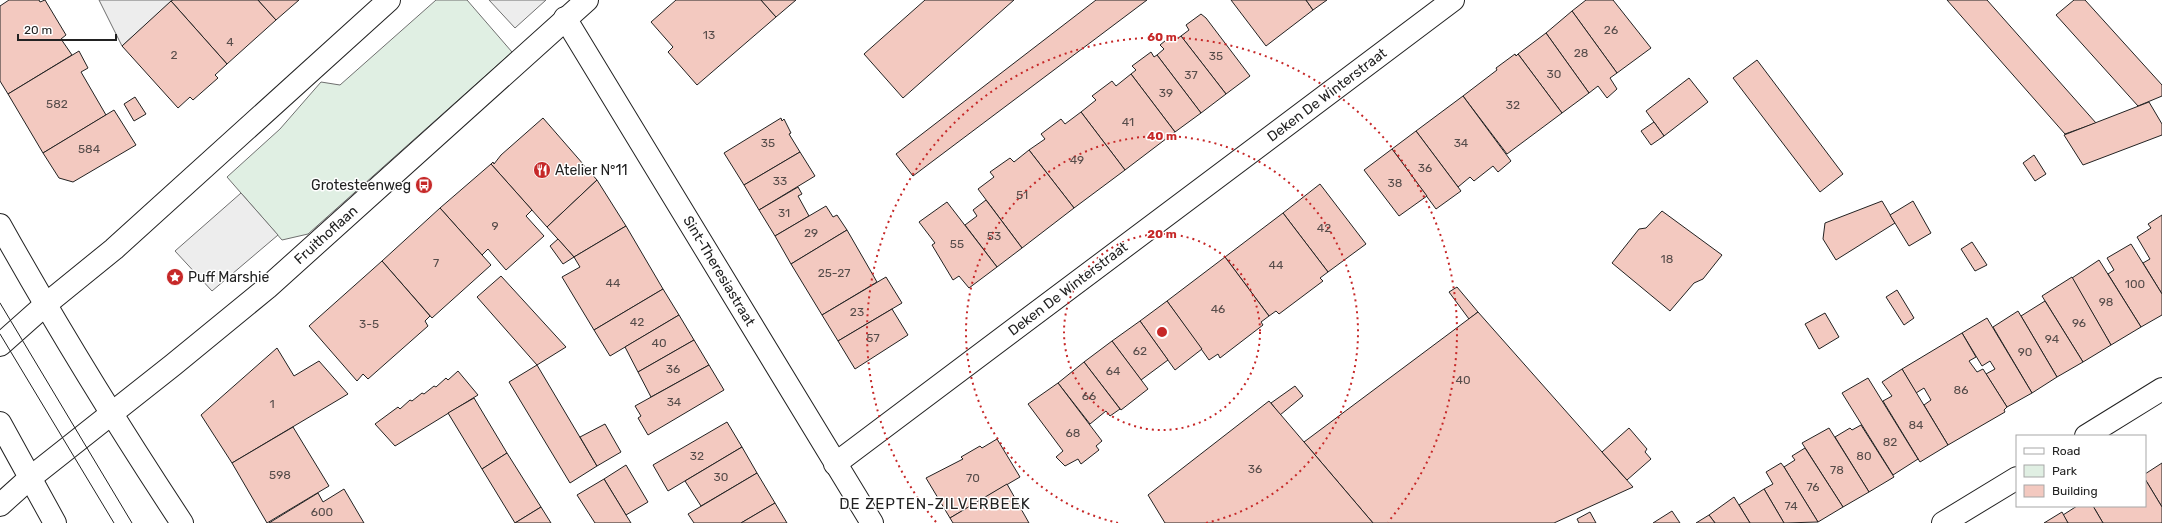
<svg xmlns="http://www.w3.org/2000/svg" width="2162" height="523" font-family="Rubik,sans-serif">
  <rect width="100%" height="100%" fill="#fff"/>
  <polygon fill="#e0efe3" stroke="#6f6f6f" points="436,0 467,0 512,52 308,234 282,240 227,177 280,129 321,82 340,85"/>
  <g fill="#ededed" stroke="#6f6f6f">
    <polygon points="99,0 173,0 122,46"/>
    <polygon points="489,0 546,0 515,28"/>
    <polygon points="241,193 278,235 212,291 175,251"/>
  </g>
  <g fill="#f3c9c0" stroke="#222">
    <polygon points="9,0 39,0 40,2 45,0 66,35 61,39 72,55 8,94 0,81 0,6"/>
    <polygon points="173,0 258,0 276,20 227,64 171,1"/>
    <polygon points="258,0 299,0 276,20"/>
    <polygon points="676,0 761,0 776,17 697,85 668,52 673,47 651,22"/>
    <polygon points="761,0 796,0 776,17"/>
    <polygon points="925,0 1014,0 903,98 864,54"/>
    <polygon points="1096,0 1147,0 913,176 896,154"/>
    <polygon points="1231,0 1306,0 1313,10 1266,46"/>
    <polygon points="1306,0 1327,0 1313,10"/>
    <polygon points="1586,0 1613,0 1651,48 1617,73 1572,11"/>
    <polygon points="1947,0 1987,0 2096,123 2065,134"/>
    <polygon points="2074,0 2085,0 2162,85 2162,96 2138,106 2056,15"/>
    <polygon points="171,1 227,64 215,75 218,78 193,100 190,97 178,108 122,46"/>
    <polygon points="1572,11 1617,73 1610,78 1617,89 1607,98 1598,86 1589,93 1546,33"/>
    <polygon points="1201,14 1206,18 1250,76 1226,94 1181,36 1189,30 1186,25"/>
    <polygon points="1546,33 1589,93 1562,113 1518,54"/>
    <polygon points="1171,36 1174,41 1181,36 1226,94 1201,113 1157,55 1164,49 1160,45"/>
    <polygon points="79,51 88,68 81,72 106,115 43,153 8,94"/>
    <polygon points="1151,52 1154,57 1157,55 1201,113 1175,132 1131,74 1136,70 1132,66"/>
    <polygon points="1515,54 1516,56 1518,54 1562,113 1507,154 1463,96 1497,70 1496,68"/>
    <polygon points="1757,60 1843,174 1820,192 1733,78"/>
    <polygon points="1131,74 1175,132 1125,170 1081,112 1096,100 1092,96 1112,81 1116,86"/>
    <polygon points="1689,78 1708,102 1664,136 1646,111"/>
    <polygon points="1463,96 1511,161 1498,172 1493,166 1474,181 1470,177 1458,187 1416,131"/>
    <polygon points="135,97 146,114 134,121 124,104"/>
    <polygon points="2149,102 2162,124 2162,135 2083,165 2064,135"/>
    <polygon points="114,110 136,145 73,182 59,178 43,153"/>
    <polygon points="1081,112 1125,170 1074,208 1029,150 1045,139 1041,134 1061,119 1065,124"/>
    <polygon points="543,118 597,180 547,227 491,164 493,162 494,164 501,155"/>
    <polygon points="781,118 782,121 784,119 791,133 789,134 800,152 744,185 724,153"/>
    <polygon points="1654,122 1664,136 1651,145 1641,131"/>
    <polygon points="1416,131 1461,191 1436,209 1392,149"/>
    <polygon points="1392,149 1427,196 1399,216 1364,170"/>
    <polygon points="1029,150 1074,208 1022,248 978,189 994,177 990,172 1010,158 1014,162"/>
    <polygon points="800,152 815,176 759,210 744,185"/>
    <polygon points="2034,155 2046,174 2035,181 2023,163"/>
    <polygon points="491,164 532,210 526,216 544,236 506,270 488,249 482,255 440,208"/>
    <polygon points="597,180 626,226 574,257 547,227"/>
    <polygon points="1320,184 1366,244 1328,272 1283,213"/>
    <polygon points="798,187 802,194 798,196 809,216 775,236 759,210"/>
    <polygon points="986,200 1022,248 997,267 965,225 977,216 973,210"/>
    <polygon points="1882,201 1895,223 1836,260 1823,239 1825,223"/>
    <polygon points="1913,201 1931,233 1909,246 1890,215"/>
    <polygon points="947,202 997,267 969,288 959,276 953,280 932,245 935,243 919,222"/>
    <polygon points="826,206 833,217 837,215 847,230 791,264 775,236"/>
    <polygon points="440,208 491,265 432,318 382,261"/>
    <polygon points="1662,211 1722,255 1703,279 1694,283 1670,311 1612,263 1639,229 1646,228"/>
    <polygon points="1283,213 1328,272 1320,278 1323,281 1279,314 1276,311 1269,316 1225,257"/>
    <polygon points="2162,215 2162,294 2143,263 2150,259 2137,237 2151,228 2148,224"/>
    <polygon points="626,226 663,289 594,330 562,277 580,267 574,257"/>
    <polygon points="847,230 877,282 822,315 791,264"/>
    <polygon points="558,239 574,257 563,264 550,246"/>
    <polygon points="1972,242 1987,265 1975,271 1961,249"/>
    <polygon points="2131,244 2162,294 2162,315 2141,327 2108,274 2114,270 2107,258"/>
    <polygon points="1225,257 1269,316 1261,322 1263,325 1220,358 1218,354 1209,360 1167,301"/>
    <polygon points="2099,260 2141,327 2111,345 2072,278"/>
    <polygon points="382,261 430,316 425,321 428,326 368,379 363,374 357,381 309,326"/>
    <polygon points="501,276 566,347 537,365 477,297"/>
    <polygon points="886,277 902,303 838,341 822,315"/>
    <polygon points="2072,277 2111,345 2083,362 2042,296"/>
    <polygon points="1457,287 1478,312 1469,319 1449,292"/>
    <polygon points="663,289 679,315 610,356 594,330"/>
    <polygon points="1897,290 1914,318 1904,325 1886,297"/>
    <polygon points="1167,301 1202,349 1175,370 1140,321"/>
    <polygon points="2045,301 2083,362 2057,377 2021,316"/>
    <polygon points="892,309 908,335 855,369 838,341"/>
    <polygon points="2018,311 2057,377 2032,393 1993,327"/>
    <polygon points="1478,312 1633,487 1554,523 1373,523 1304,442"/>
    <polygon points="1825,313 1839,337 1819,349 1805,324"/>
    <polygon points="679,315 694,340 638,372 625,347"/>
    <polygon points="1987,318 2032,393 2007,407 1986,374 1995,369 1990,361 1982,366 1962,333"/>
    <polygon points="1140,321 1168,360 1141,380 1112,341"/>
    <polygon points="1962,333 1976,357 1969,361 1977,372 1983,369 2007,407 2004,410 2005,412 1948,445 1924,405 1931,400 1924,388 1916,393 1902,369"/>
    <polygon points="694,340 709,365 651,397 638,372"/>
    <polygon points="1112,341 1148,389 1121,410 1084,362"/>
    <polygon points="277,348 294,376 319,361 348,394 232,463 201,415"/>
    <polygon points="1084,362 1120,409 1110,416 1106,411 1090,424 1058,383"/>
    <polygon points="537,365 597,466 570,483 509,382"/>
    <polygon points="709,365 724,390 648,435 638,418 641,416 635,406"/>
    <polygon points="1902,369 1948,445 1920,462 1883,401 1892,396 1882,382"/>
    <polygon points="458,371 478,395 395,446 375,424 398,407 400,409 410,400 412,401 422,393 424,394 434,386 436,387 446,378 448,380"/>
    <polygon points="1868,378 1918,459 1893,475 1842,393"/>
    <polygon points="1058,383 1102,441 1096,446 1099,450 1081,464 1078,459 1065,466 1056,457 1063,451 1028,404"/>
    <polygon points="1295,386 1303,396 1280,415 1271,403"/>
    <polygon points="474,398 507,453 482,469 448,413"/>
    <polygon points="1269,401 1304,442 1373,523 1165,523 1148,495"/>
    <polygon points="727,422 742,447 668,491 653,465"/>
    <polygon points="605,424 621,452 597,466 580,437"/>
    <polygon points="1861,425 1894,477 1869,492 1835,437 1850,428 1852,430"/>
    <polygon points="293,427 329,486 267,523 232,463"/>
    <polygon points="1629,428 1647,449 1645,452 1651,459 1627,480 1602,452"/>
    <polygon points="1829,428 1869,492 1843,507 1802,443"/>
    <polygon points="997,439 1020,477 950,518 926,478 963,459 961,457 980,446 982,448"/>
    <polygon points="742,447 757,473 701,506 685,481"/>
    <polygon points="1805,448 1843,507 1818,522 1784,467 1795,460 1792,456"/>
    <polygon points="507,453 541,507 515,523 482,469"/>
    <polygon points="1781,463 1784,467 1818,522 1784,523 1764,489 1773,484 1766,472"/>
    <polygon points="2162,463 2162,507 2145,479 2145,474"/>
    <polygon points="626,465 648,502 626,515 604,479"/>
    <polygon points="757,473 775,503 741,523 694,523 688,514"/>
    <polygon points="604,479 626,515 631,523 595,523 577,495"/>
    <polygon points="2145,479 2162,507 2162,523 2103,523 2093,506 2145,506"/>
    <polygon points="1007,484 1029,523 953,523 950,518"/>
    <polygon points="344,489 364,523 269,523 318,493 323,502"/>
    <polygon points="1764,489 1784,523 1750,523 1739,505"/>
    <polygon points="1734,497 1750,523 1715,523 1709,515"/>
    <polygon points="775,503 787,523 741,523"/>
    <polygon points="2077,506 2093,506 2103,523 2068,523 2063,515"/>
    <polygon points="541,507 551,523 515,523"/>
    <polygon points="1672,511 1680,523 1653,523"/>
    <polygon points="1590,512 1596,523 1579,523 1577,519"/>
    <polygon points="2062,512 2068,523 2044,523"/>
    <polygon points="1709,515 1715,523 1696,523"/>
  </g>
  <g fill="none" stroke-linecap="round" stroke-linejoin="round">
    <g stroke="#222" stroke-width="24">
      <g id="minor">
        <polyline points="565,18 872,523"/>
        <polyline points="2086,436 2162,389"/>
        <polyline points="835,464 1453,0"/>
        <polyline points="1943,523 2017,478"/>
      </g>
    </g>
    <g stroke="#222" stroke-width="24">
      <g id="tertiary">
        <polyline points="0,345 45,305 114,249 389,0"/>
        <polyline points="0,505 30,478 173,365 267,288 587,0"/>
      </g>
    </g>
    <g stroke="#222" stroke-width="24">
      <g id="primary">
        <path d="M0,225C57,327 118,426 182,523"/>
        <polyline points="0,423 55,523"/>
      </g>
    </g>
    <use href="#minor" stroke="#fff" stroke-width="22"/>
    <use href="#tertiary" stroke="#fff" stroke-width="22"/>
    <use href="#primary" stroke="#fff" stroke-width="22"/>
    <g stroke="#222" stroke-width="1">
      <polyline points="0,303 132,523"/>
      <polyline points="0,334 114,523"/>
    </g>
  </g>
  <g fill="none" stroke="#c62828" stroke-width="2" stroke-dasharray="2 4">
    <circle cx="1162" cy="332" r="98"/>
    <path d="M1118 523A196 196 0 1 1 1206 523"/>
    <path d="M936 522A295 295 0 1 1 1388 522"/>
  </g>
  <defs>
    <g id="restaurant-disc" transform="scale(0.9)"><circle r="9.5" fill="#c62828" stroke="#fff"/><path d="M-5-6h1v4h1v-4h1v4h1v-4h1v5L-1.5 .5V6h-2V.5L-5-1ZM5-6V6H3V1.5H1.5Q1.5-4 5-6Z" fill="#fff"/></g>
    <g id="bus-disc" transform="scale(0.9)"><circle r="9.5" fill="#c62828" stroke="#fff"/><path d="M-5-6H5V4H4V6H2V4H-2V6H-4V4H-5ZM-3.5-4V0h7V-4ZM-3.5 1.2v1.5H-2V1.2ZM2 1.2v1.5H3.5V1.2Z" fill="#fff"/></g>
    <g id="sight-disc" transform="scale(0.9)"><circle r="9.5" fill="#c62828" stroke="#fff"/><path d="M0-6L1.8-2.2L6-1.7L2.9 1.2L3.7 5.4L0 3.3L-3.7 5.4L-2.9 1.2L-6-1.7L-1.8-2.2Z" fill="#fff"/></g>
  </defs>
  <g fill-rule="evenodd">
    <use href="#restaurant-disc" x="542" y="170"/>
    <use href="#bus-disc" x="424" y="185"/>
    <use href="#sight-disc" x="175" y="277"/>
  </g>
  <g text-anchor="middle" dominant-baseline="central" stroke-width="3" stroke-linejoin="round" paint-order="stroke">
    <g font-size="12" fill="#564c4a">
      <text x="1611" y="30">26</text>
      <text x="709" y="35">13</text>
      <text x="230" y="42">4</text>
      <text x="1581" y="53">28</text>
      <text x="174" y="55">2</text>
      <text x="1216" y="56">35</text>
      <text x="1554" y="74">30</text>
      <text x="1191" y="75">37</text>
      <text x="1166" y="93">39</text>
      <text x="57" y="104">582</text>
      <text x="1513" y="105">32</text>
      <text x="1128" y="122">41</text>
      <text x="768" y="143">35</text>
      <text x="1461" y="143">34</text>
      <text x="89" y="149">584</text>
      <text x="1077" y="160">49</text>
      <text x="1425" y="168">36</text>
      <text x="780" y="181">33</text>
      <text x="1395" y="183">38</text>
      <text x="1022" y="195">51</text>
      <text x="784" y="213">31</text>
      <text x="495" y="226">9</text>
      <text x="1324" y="228">42</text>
      <text x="811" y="233">29</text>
      <text x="994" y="236">53</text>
      <text x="957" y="244">55</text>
      <text x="1667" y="259">18</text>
      <text x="436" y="263">7</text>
      <text x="1276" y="265">44</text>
      <text x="834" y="273">25-27</text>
      <text x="613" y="283">44</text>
      <text x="2135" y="284">100</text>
      <text x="2106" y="302">98</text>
      <text x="1218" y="309">46</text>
      <text x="857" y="312">23</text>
      <text x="637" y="322">42</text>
      <text x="2079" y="323">96</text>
      <text x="369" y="324">3-5</text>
      <text x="873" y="338">57</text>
      <text x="2052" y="339">94</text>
      <text x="659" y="343">40</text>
      <text x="1140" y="351">62</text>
      <text x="2025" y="352">90</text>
      <text x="673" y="369">36</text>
      <text x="1113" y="371">64</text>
      <text x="1463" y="380">40</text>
      <text x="1961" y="390">86</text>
      <text x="1089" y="396">66</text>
      <text x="674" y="402">34</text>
      <text x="272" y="404">1</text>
      <text x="1916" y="425">84</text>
      <text x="1073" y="433">68</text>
      <text x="1890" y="442">82</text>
      <text x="697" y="456">32</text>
      <text x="1864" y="456">80</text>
      <text x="1255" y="469">36</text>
      <text x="1837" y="470">78</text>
      <text x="280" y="475">598</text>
      <text x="721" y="477">30</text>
      <text x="973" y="478">70</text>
      <text x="1813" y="487">76</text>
      <text x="1791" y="506">74</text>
      <text x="322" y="512">600</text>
    </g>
    <g font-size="14" fill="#222" stroke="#fff">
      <text transform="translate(1327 95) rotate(-37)">Deken De Winterstraat</text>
      <text transform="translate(326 235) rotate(-42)">Fruithoflaan</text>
      <text transform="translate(719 271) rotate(59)">Sint-Theresiastraat</text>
      <text transform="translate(1068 289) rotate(-37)">Deken De Winterstraat</text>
    </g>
    <g font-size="14" fill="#222" stroke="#fff" text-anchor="start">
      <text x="555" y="170">Atelier N°11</text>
      <text x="411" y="185" text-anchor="end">Grotesteenweg</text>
      <text x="188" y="277">Puff Marshie</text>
    </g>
    <g font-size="15" letter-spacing="1" fill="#222" stroke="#fff">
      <text x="935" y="504">DE ZEPTEN-ZILVERBEEK</text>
    </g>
  </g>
  <circle cx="1162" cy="332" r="6" fill="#c62828" stroke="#fff" stroke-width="2"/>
  <g font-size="12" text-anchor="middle" font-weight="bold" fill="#c62828" stroke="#fff" stroke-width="3" stroke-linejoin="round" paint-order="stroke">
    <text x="1162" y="41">60 m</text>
    <text x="1162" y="140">40 m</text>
    <text x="1162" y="238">20 m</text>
  </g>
  <rect x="2016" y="435" width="130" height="72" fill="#ffffff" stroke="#a7a7a7"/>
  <rect x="2024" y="448" width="20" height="6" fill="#ffffff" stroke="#a7a7a7"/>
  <text x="2052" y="455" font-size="12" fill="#222222">Road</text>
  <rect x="2024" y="465" width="20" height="12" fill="#e0efe3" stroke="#a7a7a7"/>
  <text x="2052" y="475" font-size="12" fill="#222222">Park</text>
  <rect x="2024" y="485" width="20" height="12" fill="#f3c9c0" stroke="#a7a7a7"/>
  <text x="2052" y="495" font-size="12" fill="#222222">Building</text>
  <path d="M18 34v6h98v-6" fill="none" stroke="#222222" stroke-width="2"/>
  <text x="24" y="34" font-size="12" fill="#222222" stroke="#ffffff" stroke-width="3" paint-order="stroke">20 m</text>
</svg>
